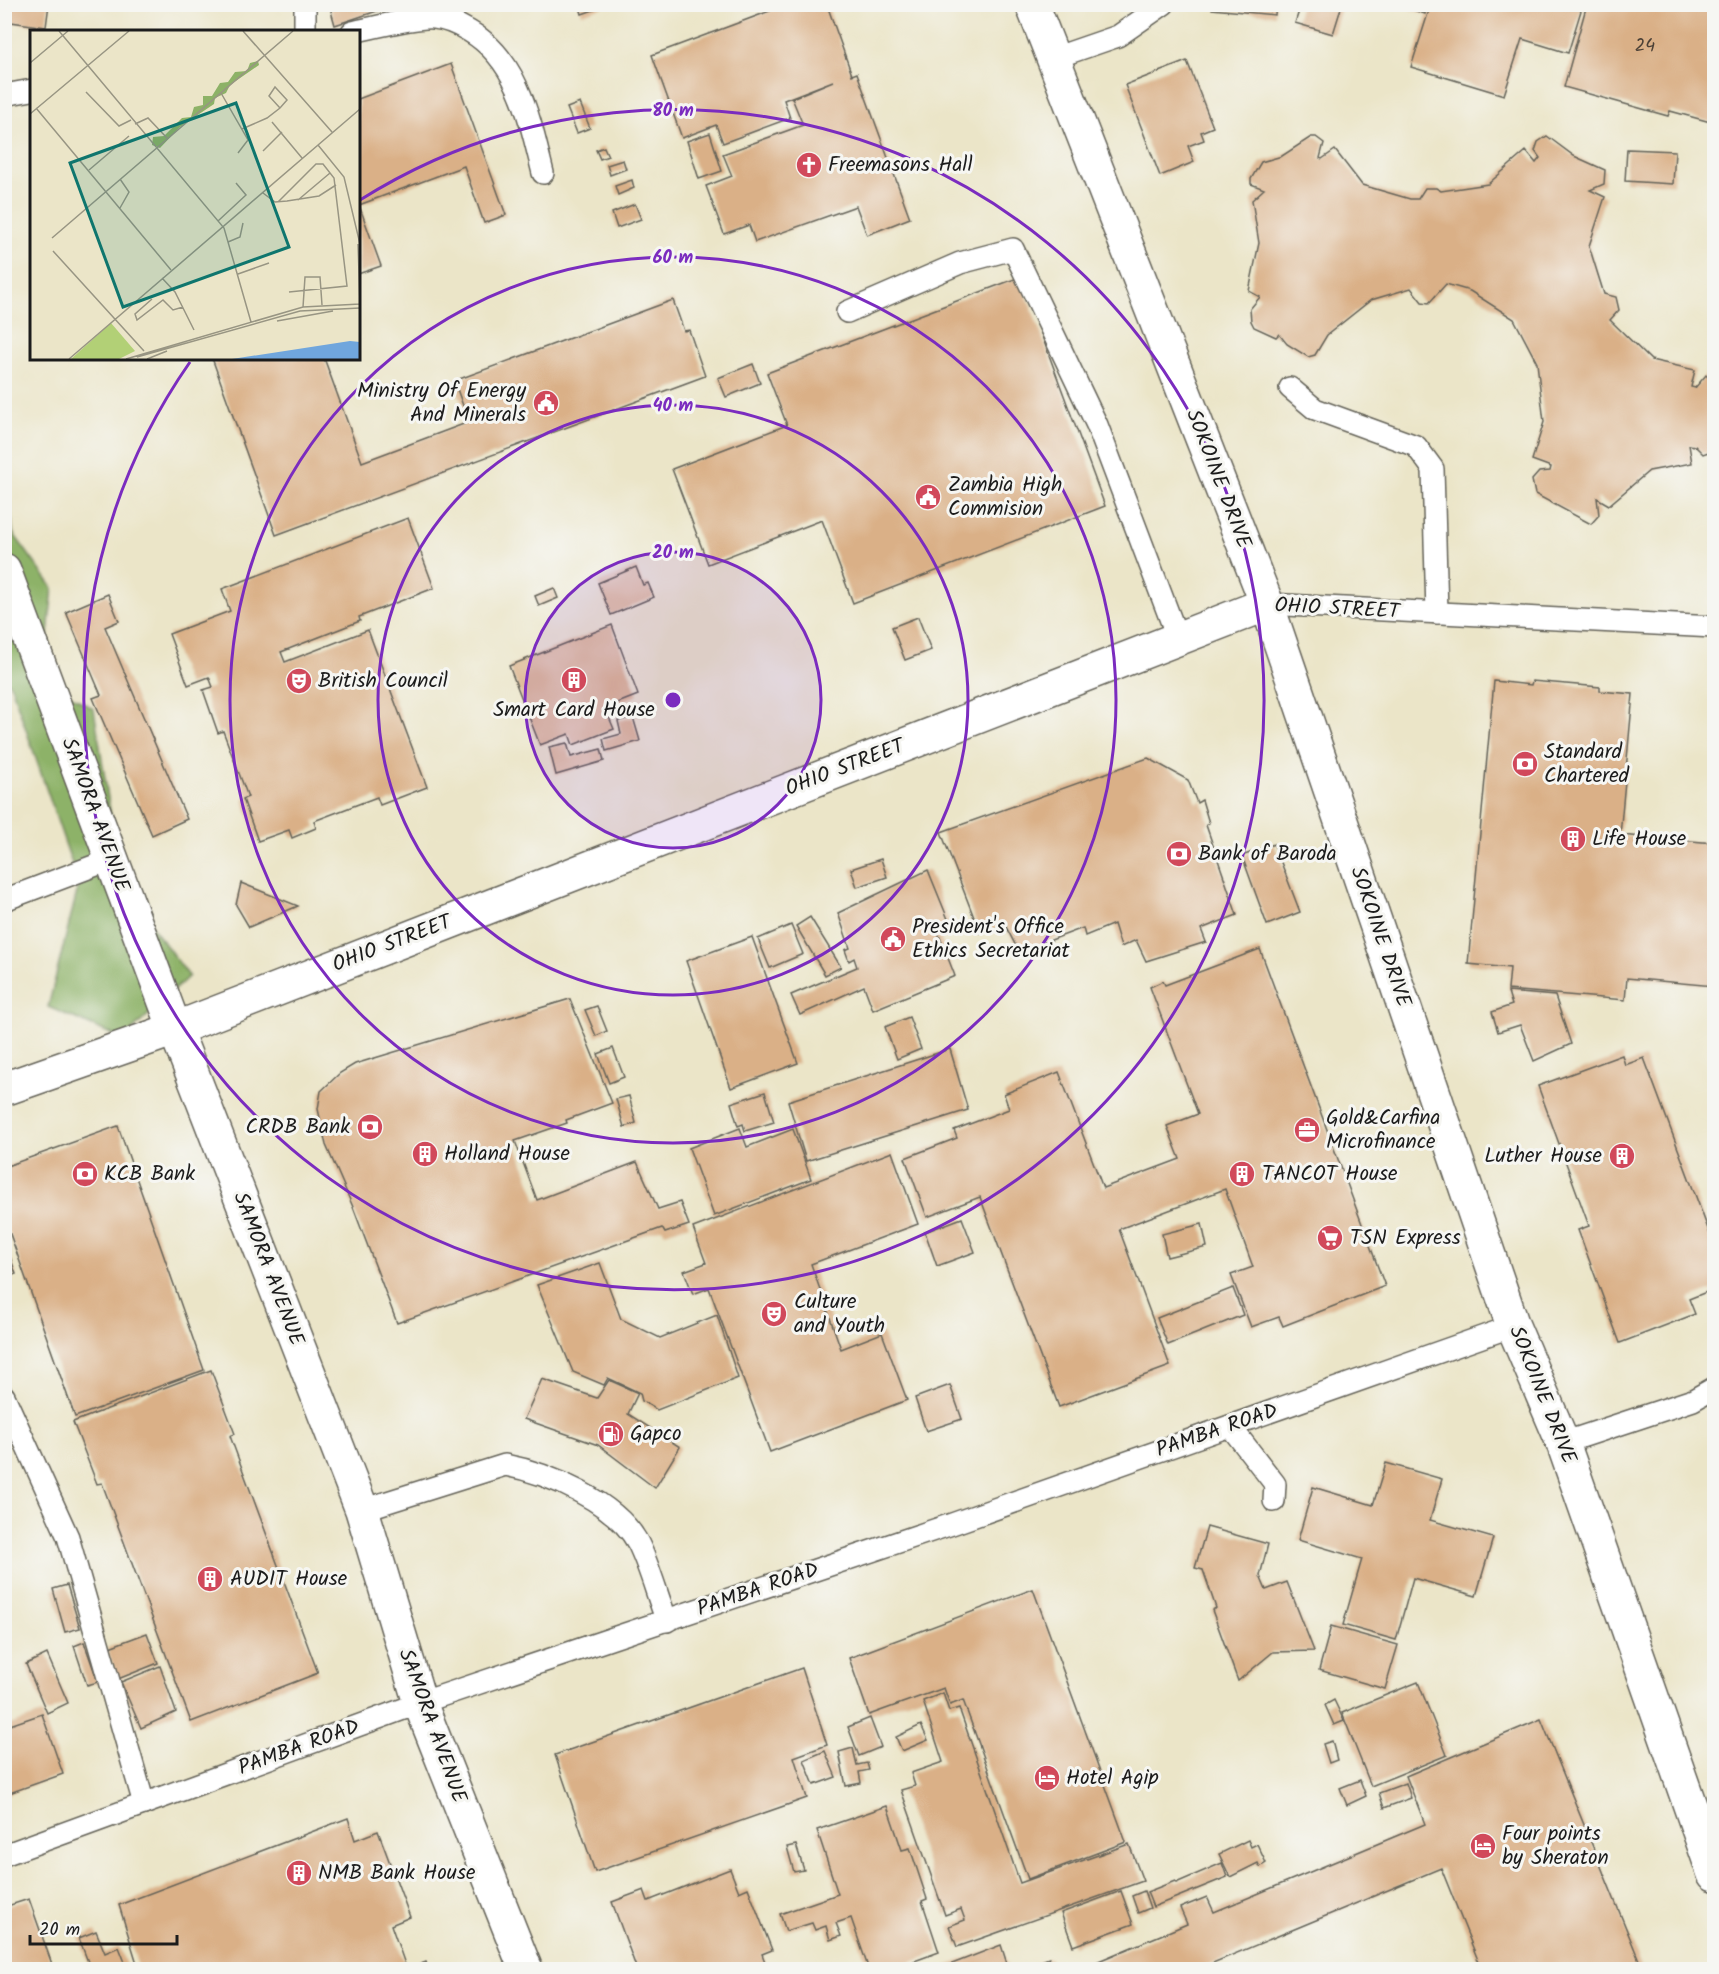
<svg xmlns="http://www.w3.org/2000/svg" width="1719" height="1974" font-family="Kalam,sans-serif">
  <rect width="100%" height="100%" fill="#f6f6f2"/>
  <filter id="ink" filterUnits="userSpaceOnUse"><feTurbulence type="fractalNoise" baseFrequency=".0167" numOctaves="2"/><feDisplacementMap in="SourceGraphic" scale="12" xChannelSelector="R" yChannelSelector="G"/><feConvolveMatrix kernelMatrix="1 2 1 2 8 2 1 2 1" color-interpolation-filters="sRGB"/></filter>
  <filter id="wash" filterUnits="userSpaceOnUse"><feTurbulence type="fractalNoise" baseFrequency=".008" numOctaves="4" result="noise"/><feDisplacementMap in="SourceGraphic" scale="24" xChannelSelector="R" yChannelSelector="G"/><feGaussianBlur stdDeviation="1.35" result="paint"/><feColorMatrix in="noise" values="0 0 0 0 0 0 0 0 0 0 0 0 0 0 0 0 0 1.4 0 .05"/><feComposite in="paint" operator="in"/></filter>
  <g filter="url(#wash)">
    <rect width="100%" height="100%" fill="#ebe5c8"/>
    <polygon fill="#8db267" stroke="#546742" stroke-width="1.5" points="4,451 13,533 53,588 43,679 94,709 122,887 189,976 123,1039 48,1007 79,884 11,686 5,679"/>
    <g id="blocks">
      <g fill="#dab087">
        <polygon points="4,4 49,4 46,27 4,21"/>
        <polygon points="329,4 388,4 389,7 335,25"/>
        <polygon points="579,4 608,4 608,5 582,14"/>
        <polygon points="1212,4 1276,4 1275,15 1212,9"/>
        <polygon points="1396,4 1427,4 1425,14"/>
        <polygon points="1431,4 1583,4 1568,53 1522,39 1504,95 1411,67"/>
        <polygon points="1587,4 1714,4 1714,123 1670,111 1668,116 1564,87"/>
        <polygon points="786,5 827,5 852,75 857,73 910,218 867,235 856,206 755,242 749,225 724,234 706,186 732,176 723,154 803,125 792,98 833,81 784,100 790,118 723,143 716,125 682,138 652,55"/>
        <polygon points="1301,5 1342,5 1333,34 1295,23"/>
        <polygon points="1187,61 1213,127 1201,132 1204,140 1188,146 1194,162 1160,176 1125,85"/>
        <polygon points="451,64 506,215 484,223 464,166 359,205 381,266 358,274 358,99"/>
        <polygon points="580,103 590,128 577,133 567,108"/>
        <polygon points="710,133 722,171 699,179 687,141"/>
        <polygon points="1547,136 1574,156 1605,170 1604,184 1590,190 1605,197 1589,246 1604,294 1616,297 1619,310 1610,320 1651,360 1695,370 1691,387 1695,388 1706,375 1714,383 1714,450 1703,454 1695,446 1689,445 1692,463 1649,471 1609,505 1597,498 1599,515 1591,524 1535,494 1532,480 1539,472 1550,471 1551,467 1532,460 1544,422 1537,363 1514,319 1470,291 1446,284 1429,303 1422,302 1411,288 1371,300 1327,335 1315,355 1308,357 1287,344 1279,334 1276,337 1254,327 1251,321 1250,309 1260,297 1249,291 1259,243 1252,200 1264,189 1251,184 1251,179 1261,162 1282,156 1311,137 1316,137 1324,143 1320,158 1322,159 1335,150 1362,185 1410,199 1418,199 1425,188 1436,188 1441,191 1488,184 1526,151 1536,163 1540,158 1535,151 1538,142"/>
        <polygon points="604,147 608,156 600,159 596,150"/>
        <polygon points="1627,149 1675,151 1673,184 1625,181"/>
        <polygon points="623,160 626,169 610,175 607,165"/>
        <polygon points="632,180 634,188 618,195 615,186"/>
        <polygon points="635,204 641,219 617,228 612,213"/>
        <polygon points="1020,277 1105,506 853,603 822,520 708,564 672,469 787,425 767,373"/>
        <polygon points="673,300 684,331 689,330 705,376 276,535 212,358 324,358 362,462 469,422 454,381"/>
        <polygon points="753,364 760,383 726,397 718,378"/>
        <polygon points="408,518 434,588 359,617 360,621 281,652 285,662 368,630 427,787 380,805 377,797 314,821 316,828 292,838 289,830 258,841 243,799 248,797 223,731 218,733 203,690 213,687 209,677 188,685 169,634 230,611 222,589"/>
        <polygon points="636,567 643,585 648,583 654,597 611,615 598,583"/>
        <polygon points="554,588 558,598 539,606 535,596"/>
        <polygon points="108,594 119,621 105,627 187,819 152,835 93,698 101,695 66,612"/>
        <polygon points="918,617 931,650 905,660 892,627"/>
        <polygon points="612,625 638,695 605,708 614,729 573,745 569,734 540,745 509,666"/>
        <polygon points="1494,681 1531,685 1532,681 1600,687 1600,691 1633,694 1620,835 1714,843 1714,986 1627,978 1625,1000 1508,990 1510,968 1468,964"/>
        <polygon points="633,717 640,741 606,751 603,739 621,734 618,721"/>
        <polygon points="567,743 571,757 601,749 604,761 556,775 549,747"/>
        <polygon points="1148,758 1188,780 1197,803 1202,800 1209,823 1206,825 1237,915 1201,929 1206,942 1146,961 1136,940 1121,947 1114,924 1085,936 1083,928 1019,952 1005,925 980,933 941,832"/>
        <polygon points="1274,844 1300,912 1267,925 1242,856"/>
        <polygon points="881,859 887,877 857,887 851,869"/>
        <polygon points="928,870 950,924 937,930 955,976 873,1010 864,986 800,1015 791,995 857,967 854,958 849,961 845,950 850,948 838,913"/>
        <polygon points="241,883 298,906 249,927 236,905"/>
        <polygon points="810,917 841,967 825,975 796,926"/>
        <polygon points="791,925 803,954 770,968 758,939"/>
        <polygon points="752,937 798,1063 731,1088 686,961"/>
        <polygon points="1260,949 1385,1286 1283,1326 1279,1317 1251,1327 1231,1275 1253,1267 1225,1189 1119,1229 1170,1366 1059,1407 980,1197 927,1217 905,1158 957,1138 954,1130 1009,1109 1004,1094 1059,1072 1103,1188 1180,1159 1167,1126 1198,1114 1150,987 1163,981 1165,985"/>
        <polygon points="1508,992 1555,996 1571,1044 1534,1061 1520,1025 1498,1032 1492,1012 1512,1005"/>
        <polygon points="570,999 612,1103 566,1120 567,1123 515,1141 537,1200 637,1162 658,1209 680,1202 689,1225 665,1233 662,1228 397,1323 353,1207 326,1145 318,1109 321,1091 340,1073 355,1064"/>
        <polygon points="597,1006 607,1031 596,1036 585,1010"/>
        <polygon points="909,1017 921,1049 897,1059 885,1027"/>
        <polygon points="613,1048 624,1077 609,1083 598,1054"/>
        <polygon points="950,1049 968,1110 806,1161 788,1101"/>
        <polygon points="1622,1055 1625,1065 1644,1058 1714,1245 1714,1289 1689,1299 1695,1314 1620,1343 1578,1230 1589,1226 1538,1086"/>
        <polygon points="765,1092 774,1122 745,1131 743,1124 738,1126 731,1103"/>
        <polygon points="629,1096 636,1123 624,1127 616,1099"/>
        <polygon points="118,1126 204,1370 75,1417 4,1217 4,1167"/>
        <polygon points="740,1128 747,1147 793,1129 811,1179 714,1216 689,1148"/>
        <polygon points="892,1152 918,1224 811,1264 841,1349 882,1333 907,1400 770,1452 709,1288 693,1294 684,1271 706,1263 693,1228"/>
        <polygon points="962,1218 975,1252 937,1266 925,1232"/>
        <polygon points="1202,1224 1207,1247 1167,1257 1162,1234"/>
        <polygon points="4,1239 16,1274 4,1278"/>
        <polygon points="600,1263 621,1319 660,1338 717,1315 738,1378 657,1410 642,1401 640,1393 608,1378 604,1385 573,1372 537,1285"/>
        <polygon points="1233,1288 1243,1315 1168,1345 1157,1318"/>
        <polygon points="211,1370 235,1434 230,1436 318,1673 191,1722 102,1483 97,1484 73,1422"/>
        <polygon points="542,1379 597,1398 609,1380 638,1393 628,1414 680,1447 655,1488 598,1445 524,1419"/>
        <polygon points="950,1385 962,1419 926,1431 915,1398"/>
        <polygon points="1386,1463 1442,1479 1430,1520 1493,1538 1476,1596 1413,1578 1396,1640 1343,1625 1362,1559 1298,1540 1313,1487 1373,1505"/>
        <polygon points="1207,1527 1268,1544 1260,1576 1266,1590 1287,1582 1314,1651 1273,1652 1238,1681 1212,1610 1216,1608 1203,1570 1195,1568"/>
        <polygon points="67,1585 80,1628 65,1632 53,1589"/>
        <polygon points="1033,1589 1126,1842 1028,1879 963,1700 950,1705 944,1688 869,1715 849,1658"/>
        <polygon points="1331,1626 1398,1645 1385,1689 1319,1670"/>
        <polygon points="147,1633 158,1663 118,1679 107,1648"/>
        <polygon points="84,1642 98,1682 87,1685 74,1646"/>
        <polygon points="47,1654 68,1703 47,1713 26,1664"/>
        <polygon points="160,1666 176,1712 141,1728 121,1682"/>
        <polygon points="802,1668 827,1745 794,1757 807,1798 595,1872 555,1755"/>
        <polygon points="1418,1682 1447,1755 1371,1786 1342,1713"/>
        <polygon points="943,1693 949,1711 959,1708 1020,1883 1129,1844 1143,1881 957,1947 949,1926 965,1920 961,1909 945,1915 901,1790 915,1786 911,1773 943,1762 923,1701"/>
        <polygon points="1334,1700 1344,1721 1334,1725 1325,1705"/>
        <polygon points="42,1714 63,1774 4,1795 4,1727"/>
        <polygon points="870,1718 881,1747 859,1756 848,1727"/>
        <polygon points="1541,1719 1643,1970 1482,1970 1441,1868 1196,1970 1077,1970 1187,1924 1180,1908 1207,1897 1214,1912 1425,1824 1406,1776"/>
        <polygon points="921,1725 928,1740 902,1751 896,1737"/>
        <polygon points="1332,1741 1337,1760 1329,1763 1323,1744"/>
        <polygon points="853,1748 857,1765 867,1763 869,1770 859,1772 861,1783 846,1786 839,1752"/>
        <polygon points="825,1751 836,1777 814,1785 804,1760"/>
        <polygon points="1360,1780 1366,1796 1347,1805 1340,1788"/>
        <polygon points="1406,1783 1411,1798 1384,1808 1379,1793"/>
        <polygon points="887,1806 902,1850 910,1848 927,1899 922,1901 939,1952 890,1970 869,1970 851,1918 836,1923 841,1936 830,1940 826,1926 815,1930 812,1923 786,1931 780,1914 838,1894 817,1830"/>
        <polygon points="348,1818 355,1840 378,1831 410,1917 391,1925 406,1967 399,1970 139,1970 119,1905"/>
        <polygon points="1248,1840 1251,1847 1257,1844 1266,1863 1260,1867 1258,1863 1230,1877 1219,1854"/>
        <polygon points="796,1845 804,1870 794,1872 787,1847"/>
        <polygon points="1222,1863 1227,1877 1153,1907 1147,1892 1175,1881 1176,1883"/>
        <polygon points="730,1869 739,1892 748,1888 772,1950 762,1954 768,1970 637,1970 612,1902 644,1890 648,1901"/>
        <polygon points="1121,1891 1133,1924 1073,1946 1061,1913"/>
        <polygon points="1144,1891 1150,1908 1138,1913 1132,1896"/>
        <polygon points="29,1899 54,1970 4,1970 4,1907"/>
        <polygon points="96,1931 105,1953 119,1947 128,1970 91,1970 79,1938"/>
        <polygon points="1001,1945 1009,1970 939,1970 939,1969"/>
        <polygon points="1049,1958 1055,1969 1021,1969"/>
        <polygon points="426,1962 429,1970 408,1970 408,1969"/>
      </g>
    </g>
  </g>
  <g filter="url(#ink)">
    <use href="#blocks" fill-opacity="0" stroke="#646258" stroke-width="1.5"/>
    <g fill="none" stroke-linecap="round" stroke-linejoin="round">
      <g stroke="#646258" stroke-width="24">
        <g id="lane">
          <polyline points="305,32 305,4"/>
          <path d="M352,32C372,28 418,16 434,18C446,19 459,25 469,31C519,60 530,121 543,173"/>
          <polyline points="1054,58 1118,36 1164,4"/>
          <polyline points="4,95 32,90"/>
          <polyline points="847,312 960,263 1013,249 1097,425 1178,639"/>
          <polyline points="1290,388 1315,409 1416,446 1433,469 1437,613"/>
          <polyline points="1267,604 1714,627"/>
          <polyline points="4,900 112,859"/>
          <polyline points="4,1396 68,1537 144,1804"/>
          <polyline points="1230,1426 1275,1484 1274,1501"/>
          <polyline points="1563,1443 1693,1400 1714,1388"/>
          <path d="M362,1510L505,1465C548,1473 616,1502 638,1543C650,1567 657,1596 667,1621"/>
          <polyline points="4,1855 420,1703 952,1524 1513,1326"/>
        </g>
      </g>
      <g stroke="#646258" stroke-width="36">
        <g id="secondary">
          <polyline points="1032,4 1267,604 1513,1326 1563,1443 1714,1874"/>
          <polyline points="4,570 175,1029 362,1510 420,1703 526,1970"/>
          <polyline points="4,1089 175,1029 1267,604"/>
        </g>
      </g>
      <use href="#lane" stroke="#fff" stroke-width="21"/>
      <use href="#secondary" stroke="#fff" stroke-width="33"/>
    </g>
  </g>
  <circle cx="673" cy="700" r="148" fill="#7b2cbf" fill-opacity=".12"/>
  <g fill="none" stroke="#7b2cbf" stroke-width="3">
    <circle cx="673" cy="700" r="148"/>
    <circle cx="673" cy="700" r="295"/>
    <circle cx="673" cy="700" r="443"/>
    <path d="M360 200A590 590 0 1 1 190 362"/>
  </g>
  <defs>
    <g id="church-disc" transform="scale(1.35)"><circle r="9.5" fill="#d1495b" stroke="#f6f6f2"/><path d="M-1.2-6h2.4v3.5h3.3v2.4h-3.3V6h-2.4V-.1h-3.3v-2.4h3.3Z" fill="#fff"/></g>
    <g id="civic-disc" transform="scale(1.35)"><circle r="9.5" fill="#d1495b" stroke="#f6f6f2"/><path d="M-.6-6.5H3V-4.5H.6V-3L4-1V1h2V6H-6V1h2V-1L-.6-3ZM-1.2 2.5V6h2.4V2.5Z" fill="#fff"/></g>
    <g id="building-disc" transform="scale(1.35)"><circle r="9.5" fill="#d1495b" stroke="#f6f6f2"/><path d="M-4-6H4V6H1V3H-1V6H-4ZM-2.5-4.3h1.7v1.8h-1.7ZM.8-4.3h1.7v1.8H.8ZM-2.5-1h1.7V.8h-1.7ZM.8-1h1.7V.8H.8Z" fill="#fff"/></g>
    <g id="theatre-disc" transform="scale(1.35)"><circle r="9.5" fill="#d1495b" stroke="#f6f6f2"/><path d="M-5-5.5Q0-4 5-5.5V0Q5 5 0 6Q-5 5-5 0ZM-3.3-2.5H-1v1.5H-3.3ZM1-2.5H3.3v1.5H1ZM-2.8 1Q0 5.5 2.8 1Z" fill="#fff"/></g>
    <g id="bank-disc" transform="scale(1.35)"><circle r="9.5" fill="#d1495b" stroke="#f6f6f2"/><path d="M-6-4H6V4H-6ZM0-2.3a2.3 2.3 0 1 0 0 4.6a2.3 2.3 0 1 0 0-4.6Z" fill="#fff"/></g>
    <g id="office-disc" transform="scale(1.35)"><circle r="9.5" fill="#d1495b" stroke="#f6f6f2"/><path d="M-6-3h4V-5.5h4V-3h4V5H-6ZM-1-4.5V-3h2v-1.5ZM-6 0V1H6V0Z" fill="#fff"/></g>
    <g id="supermarket-disc" transform="scale(1.35)"><circle r="9.5" fill="#d1495b" stroke="#f6f6f2"/><path d="M-6-5.5h2.5l.6 2H6L4.5 2H-2.5L-4.4-4H-6ZM-1.5 3.2a1.3 1.3 0 1 0 .1 0ZM3 3.2a1.3 1.3 0 1 0 .1 0Z" fill="#fff"/></g>
    <g id="fuel-disc" transform="scale(1.35)"><circle r="9.5" fill="#d1495b" stroke="#f6f6f2"/><path d="M-5.5-6h7V0h2V4h1.3V-2.5L3-4.5l.8-.8L6-3V5H2.5V1h-1V6h-7ZM-4.2-4.7v3.2H.2V-4.7Z" fill="#fff"/></g>
    <g id="hotel-disc" transform="scale(1.35)"><circle r="9.5" fill="#d1495b" stroke="#f6f6f2"/><path d="M-6-4.5h1.5V1H6V5H4.5V3h-9V5H-6ZM-4 0a1.8 1.8 0 1 1 3.6 0ZM.5 0V-2.5h3Q6-2.5 6 0Z" fill="#fff"/></g>
  </defs>
  <g fill-rule="evenodd">
    <use href="#church-disc" x="809" y="165"/>
    <use href="#civic-disc" x="546" y="403"/>
    <use href="#civic-disc" x="928" y="497"/>
    <use href="#building-disc" x="574" y="680"/>
    <use href="#theatre-disc" x="299" y="681"/>
    <use href="#bank-disc" x="1525" y="764"/>
    <use href="#building-disc" x="1573" y="839"/>
    <use href="#bank-disc" x="1179" y="854"/>
    <use href="#civic-disc" x="893" y="939"/>
    <use href="#bank-disc" x="370" y="1127"/>
    <use href="#office-disc" x="1307" y="1130"/>
    <use href="#building-disc" x="425" y="1154"/>
    <use href="#building-disc" x="1622" y="1156"/>
    <use href="#bank-disc" x="85" y="1174"/>
    <use href="#building-disc" x="1242" y="1174"/>
    <use href="#supermarket-disc" x="1330" y="1238"/>
    <use href="#theatre-disc" x="774" y="1314"/>
    <use href="#fuel-disc" x="611" y="1434"/>
    <use href="#building-disc" x="210" y="1579"/>
    <use href="#hotel-disc" x="1047" y="1778"/>
    <use href="#hotel-disc" x="1483" y="1846"/>
    <use href="#building-disc" x="299" y="1873"/>
  </g>
  <g text-anchor="middle" dominant-baseline="central" stroke-width="6" stroke-linejoin="round" paint-order="stroke">
    <g font-size="18" fill="#4c4137">
      <text x="1645" y="46">24</text>
    </g>
    <g font-size="21" fill="#1c1c1c" stroke="#f6f6f2" text-anchor="start">
      <text x="828" y="165">Freemasons Hall</text>
      <text x="526" y="391" text-anchor="end">Ministry Of Energy<tspan x="526" dy="24">And Minerals</tspan></text>
      <text x="948" y="485">Zambia High<tspan x="948" dy="24">Commision</tspan></text>
      <text x="318" y="681">British Council</text>
      <text x="574" y="710" text-anchor="middle">Smart Card House</text>
      <text x="1544" y="752">Standard<tspan x="1544" dy="24">Chartered</tspan></text>
      <text x="1592" y="839">Life House</text>
      <text x="1198" y="854">Bank of Baroda</text>
      <text x="912" y="927">President's Office<tspan x="912" dy="24">Ethics Secretariat</tspan></text>
      <text x="1326" y="1118">Gold&amp;Carfina<tspan x="1326" dy="24">Microfinance</tspan></text>
      <text x="350" y="1127" text-anchor="end">CRDB Bank</text>
      <text x="444" y="1154">Holland House</text>
      <text x="1602" y="1156" text-anchor="end">Luther House</text>
      <text x="104" y="1174">KCB Bank</text>
      <text x="1262" y="1174">TANCOT House</text>
      <text x="1350" y="1238">TSN Express</text>
      <text x="794" y="1302">Culture<tspan x="794" dy="24">and Youth</tspan></text>
      <text x="630" y="1434">Gapco</text>
      <text x="230" y="1579">AUDIT House</text>
      <text x="1066" y="1778">Hotel Agip</text>
      <text x="1502" y="1834">Four points<tspan x="1502" dy="24">by Sheraton</tspan></text>
      <text x="318" y="1873">NMB Bank House</text>
    </g>
    <g font-size="21" fill="#1c1c1c" stroke="#f6f6f2">
      <text transform="translate(1218 479) rotate(69)">SOKOINE DRIVE</text>
      <text transform="translate(1337 609) rotate(3)">OHIO STREET</text>
      <text transform="translate(845 768) rotate(-21)">OHIO STREET</text>
      <text transform="translate(95 815) rotate(70)">SAMORA AVENUE</text>
      <text transform="translate(1380 937) rotate(71)">SOKOINE DRIVE</text>
      <text transform="translate(392 944) rotate(-21)">OHIO STREET</text>
      <text transform="translate(268 1269) rotate(69)">SAMORA AVENUE</text>
      <text transform="translate(1542 1395) rotate(68)">SOKOINE DRIVE</text>
      <text transform="translate(1217 1431) rotate(-19)">PAMBA ROAD</text>
      <text transform="translate(758 1590) rotate(-19)">PAMBA ROAD</text>
      <text transform="translate(432 1726) rotate(70)">SAMORA AVENUE</text>
      <text transform="translate(299 1748) rotate(-20)">PAMBA ROAD</text>
    </g>
  </g>
  <g transform="translate(30 30)">
    <rect width="330" height="330" fill="#ebe5c8"/>
    <path d="M81,293L105,321L89,329H41Z" fill="#b2d076"/>
    <path d="M228,31L229,35L200,55L196,63L185,68L184,74L150,97L130,118L122,115L123,107L134,106L152,88L161,87L164,77L173,75V66H182L190,53L198,52L205,42L217,41L220,33Z" fill="#8db267"/>
    <path d="M320,311L330,312V329H202Z" fill="#70a6dd"/>
    <path fill="none" stroke="#989583" stroke-width="1.5" d="M29,1L194,198L221,292M213,1L302,102M0,33L38,1M56,62L89,96L101,90M191,63L218,110L208,123M6,78L141,240M0,84L99,1M242,92L272,128M105,94L118,88L137,108M212,99L237,88L250,78L257,70L245,57L239,66L250,78M288,115L314,147L330,214M233,121L252,102M59,140L99,106M90,149L99,162L90,178M233,163L245,172L257,171L289,166L306,155M268,170L300,143M248,172L286,134H293L304,148L317,256L259,262M188,191L216,165L206,153M22,208L263,1M198,212L210,207L213,193M328,214L330,274M23,221L114,321M208,244L239,233M132,248L145,262L164,300M122,269L105,284L107,290L133,270L143,280L153,277M273,277L275,247H290L292,275M247,291L303,281M107,327L270,281L330,278M39,329L330,79M96,329L273,277L330,274M117,329L137,321"/>
    <path fill="#0f766e" fill-opacity="0.15" stroke="#0f766e" stroke-width="3" d="M206,73L259,217L93,277L40,133Z"/>
    <rect width="330" height="330" fill="none" stroke="#1c1c1c" stroke-width="3"/>
  </g>
  <circle cx="673" cy="700" r="9" fill="#7b2cbf" stroke="#f6f6f2" stroke-width="3"/>
  <g font-size="18" text-anchor="middle" font-weight="bold" fill="#7b2cbf" stroke="#f6f6f2" stroke-width="6" stroke-linejoin="round" paint-order="stroke">
    <text x="673" y="116">80 m</text>
    <text x="673" y="263">60 m</text>
    <text x="673" y="411">40 m</text>
    <text x="673" y="558">20 m</text>
  </g>
  <rect width="1719" height="1974" fill="none" stroke="#f6f6f2" stroke-width="24"/>
  <path d="M30 1935v9h147v-9" fill="none" stroke="#1c1c1c" stroke-width="3"/>
  <text x="39" y="1935" font-size="18" fill="#1c1c1c" stroke="#f6f6f2" stroke-width="4.5" paint-order="stroke">20 m</text>
</svg>
